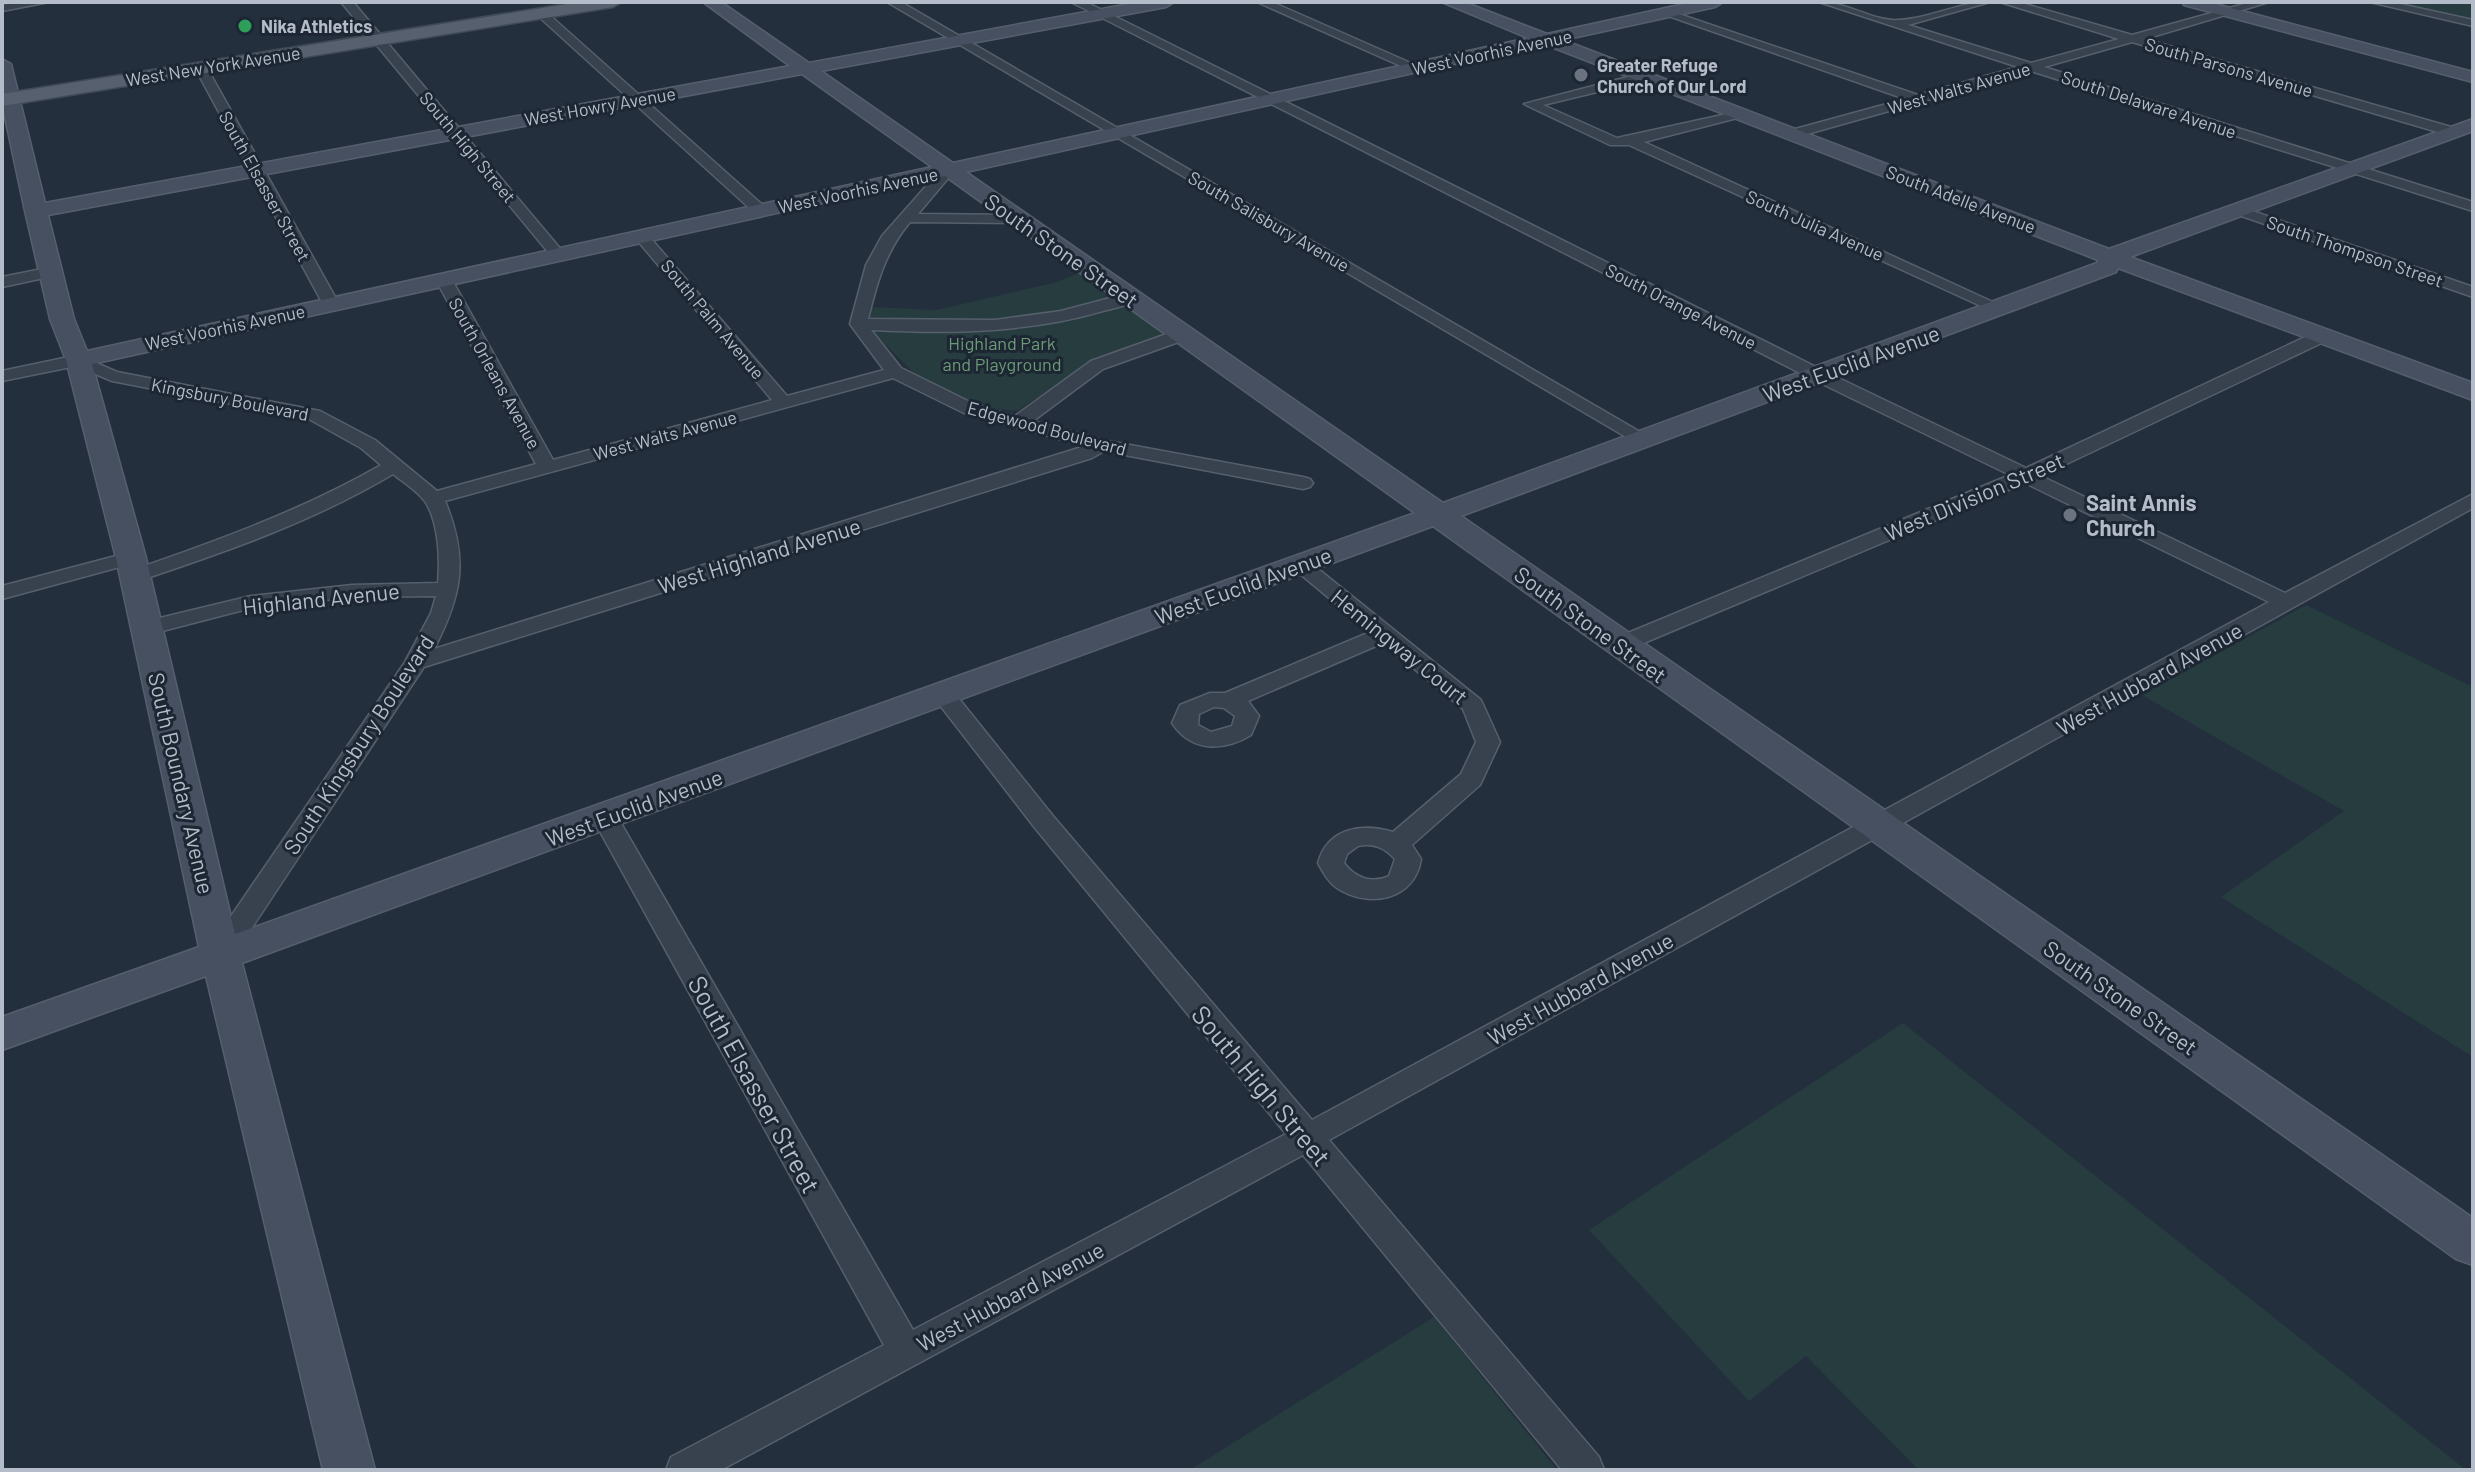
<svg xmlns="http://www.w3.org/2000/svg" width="2475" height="1472" font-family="Barlow,sans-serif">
  <rect width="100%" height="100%" fill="#242f3e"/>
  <g fill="#263c3f">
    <polygon points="2383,2 2473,2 2473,20 2469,21"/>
    <polygon points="1084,271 1168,333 1089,363 1017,411 976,407 918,377 878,337 868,319 871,307 937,310 1057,282"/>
    <polygon points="2306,605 2473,687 2473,1057 2221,897 2344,811 2142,695"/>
    <polygon points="1903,1023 2466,1470 1919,1470 1806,1356 1749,1401 1589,1230"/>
    <polygon points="1434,1317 1557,1470 1190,1470"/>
  </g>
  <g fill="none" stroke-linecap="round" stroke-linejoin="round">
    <g stroke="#565f6c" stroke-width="3">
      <g id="street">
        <polygon points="20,2 49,2 2,11 2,5"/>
        <polygon points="341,2 353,2 563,252 563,258 553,258"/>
        <polygon points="887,2 901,2 1654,440 1645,446 1638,444"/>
        <polygon points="1071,2 1086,2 1824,371 2026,468 2318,331 2330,331 2332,335 2330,339 2041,476 2285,593 2473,494 2473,508 1329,1140 1599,1457 1604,1470 1562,1470 1303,1155 721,1470 666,1470 671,1457 884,1345 592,817 596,811 605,808 614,811 913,1330 1286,1134 1035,828 936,700 932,695 936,690 952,690 1053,816 1312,1120 2269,602 2025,483 1627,650 1611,650 1608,645 1611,640 2010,475 1812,379"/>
        <polygon points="1257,2 1272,2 1422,68 1412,71"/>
        <path d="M1819,2C1847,2 1876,22 1898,20C1929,19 1958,2 1990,2L1908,25L2031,63L2119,39L2000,2H2018L2132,35L2251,2H2269L2145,39L2458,129V135H2448L2132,42L2044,67L2473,202V211L2031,71L1793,138L1788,137V131L1905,99L1660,13L1670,11L1918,95L2018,67Z"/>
        <polygon points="2370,2 2391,2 2473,20 2473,26"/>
        <polygon points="537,11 545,11 766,208 766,214 756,214 537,15"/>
        <polygon points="201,64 207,68 339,304 337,307 331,309 323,304 195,68"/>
        <polygon points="1643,73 1649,77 1647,80 1543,105 1617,138 1745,110 1745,116 1644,142 2008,309 2000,314 1994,312 1629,145 1610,145 1524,104"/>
        <path d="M948,166L955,170L918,214L1020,215L1027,219L1020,223L910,222C885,252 877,283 868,319L995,320L1061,311L1129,293L1137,298C1129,306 1114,308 1103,311C1028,333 949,334 871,330L901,368L978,406L1015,416L1091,361L1175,331H1187L1189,335L1187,339L1103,369L1033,421L1103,440L1303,477L1310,479L1313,483L1310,487L1303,489L1104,451L1092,458L424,667L230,961L220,964L210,961L206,954L210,947L405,662L431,613L436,596L352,597L251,608L147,635L136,628L139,623L251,596L352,585L438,583C440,559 439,524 426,503C419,492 403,482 393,474C314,521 228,551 141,580H127L123,576L127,572C214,542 301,511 381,465L361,448L309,419L112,381L76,366L2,381V371L78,355L117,372L320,411L375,440L437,491L536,464L436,280L438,277H450L452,280L553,460L772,400L637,240V234H647L787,396L884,370L850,324L866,265L882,236L943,167ZM893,378L966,414L1085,446L434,649C462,595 469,559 445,501Z"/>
        <polygon points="2238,206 2473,287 2473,297 2233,213 2231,210"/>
        <polygon points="52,267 60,272 58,275 2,287 2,277"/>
        <polygon points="131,552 141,558 138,562 2,599 2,586"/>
        <path d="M1300,558L1307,560L1481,700L1500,742L1480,785L1412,845L1421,859C1415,900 1369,909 1337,888C1328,882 1323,872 1318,863C1328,827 1362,823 1393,832L1461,774L1476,742L1463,709L1383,643L1248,701L1259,716L1251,735C1223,752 1191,752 1172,723L1180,705L1210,693H1225L1370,632L1293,568L1290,564ZM1214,707L1224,708L1235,716L1232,726L1211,732L1198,725L1199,714ZM1358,846C1373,843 1384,847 1395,859L1389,876C1372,884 1355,878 1344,863L1347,854Z"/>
      </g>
    </g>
    <g stroke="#565f6c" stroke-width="3">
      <g id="secondary">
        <path d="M703,2H721L809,63L1140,2H1174L1166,7L821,71L953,163L1528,38L1442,2H1464L1547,34L1693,2H1723L1715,7L1563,40L2109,249L2473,119V131L2130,257L2473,383V400L2118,268L2116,272L1461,516L2473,1218V1265L2456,1259L1433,526L242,963L375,1470H323L206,976L2,1050V1017L199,947L116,558L66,360L50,319L25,211L2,103V59L11,64L45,203L790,66ZM1544,44L2098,260L2097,263L1443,503L966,172ZM802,74L932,167L87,351L74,319L48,215ZM945,176L1415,513L235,934L146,558L92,364Z"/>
        <polygon points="2182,2 2208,2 2473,72 2473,82 2184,5"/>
      </g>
    </g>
    <g stroke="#414a57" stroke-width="3">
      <polygon id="primary" points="580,2 622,2 613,7 2,106 2,94"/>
    </g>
    <use href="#street" fill="#38414e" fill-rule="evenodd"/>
    <use href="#secondary" fill="#465061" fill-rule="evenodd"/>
    <use href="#primary" fill="#56606e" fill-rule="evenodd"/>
  </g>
  <circle fill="#2e9e5b" stroke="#1d2633" stroke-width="3" cx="245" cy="26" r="8"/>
  <g fill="#6b7280" stroke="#1d2633" stroke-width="3">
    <circle cx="1581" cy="75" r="8"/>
    <circle cx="2070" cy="515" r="8"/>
  </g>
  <g text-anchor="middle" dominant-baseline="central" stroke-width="6" stroke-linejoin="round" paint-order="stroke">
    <g font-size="18" font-weight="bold" fill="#b4bcc9" stroke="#1d2633" text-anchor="start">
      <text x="261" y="26">Nika Athletics</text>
      <text x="1597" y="65">Greater Refuge<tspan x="1597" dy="21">Church of Our Lord</tspan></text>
    </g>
    <g font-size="18" fill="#b4bcc9" stroke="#1d2633">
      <text transform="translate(1492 52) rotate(-12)">West Voorhis Avenue</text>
      <text transform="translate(213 66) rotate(-9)">West New York Avenue</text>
      <text transform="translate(2229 67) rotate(16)">South Parsons Avenue</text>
      <text transform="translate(1959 88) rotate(-16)">West Walts Avenue</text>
      <text transform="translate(2149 104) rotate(18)">South Delaware Avenue</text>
      <text transform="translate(600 106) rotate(-10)">West Howry Avenue</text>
      <text transform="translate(468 147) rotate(50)">South High Street</text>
      <text transform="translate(265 186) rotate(61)">South Elsasser Street</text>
      <text transform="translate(858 190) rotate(-12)">West Voorhis Avenue</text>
      <text transform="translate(1961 199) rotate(21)">South Adelle Avenue</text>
      <text transform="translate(1269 221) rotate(30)">South Salisbury Avenue</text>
      <text transform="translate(1815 225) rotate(24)">South Julia Avenue</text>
      <text transform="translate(2355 251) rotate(19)">South Thompson Street</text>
      <text transform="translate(1681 306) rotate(27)">South Orange Avenue</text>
      <text transform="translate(713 319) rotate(50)">South Palm Avenue</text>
      <text transform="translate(225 327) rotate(-12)">West Voorhis Avenue</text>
      <text transform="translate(495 373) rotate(61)">South Orleans Avenue</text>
      <text transform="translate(230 399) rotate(11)">Kingsbury Boulevard</text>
      <text transform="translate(1047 428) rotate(15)">Edgewood Boulevard</text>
      <text transform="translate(665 435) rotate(-15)">West Walts Avenue</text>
    </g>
    <g font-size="18" fill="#6b9a76" stroke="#1d2633">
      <text x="1002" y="343">Highland Park<tspan x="1002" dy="21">and Playground</tspan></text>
    </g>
    <g font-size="22" fill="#b4bcc9" stroke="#1d2633">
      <text transform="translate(1062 250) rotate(35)">South Stone Street</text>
      <text transform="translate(1851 363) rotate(-20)">West Euclid Avenue</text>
      <text transform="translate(1974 496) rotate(-23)">West Division Street</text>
      <text transform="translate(759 555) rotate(-17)">West Highland Avenue</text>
      <text transform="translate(1243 585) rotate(-20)">West Euclid Avenue</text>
      <text transform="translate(321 598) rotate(-6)">Highland Avenue</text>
      <text transform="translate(1591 624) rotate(36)">South Stone Street</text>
      <text transform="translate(1400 646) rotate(39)">Hemingway Court</text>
      <text transform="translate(2149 678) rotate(-29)">West Hubbard Avenue</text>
      <text transform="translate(358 744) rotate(-57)">South Kingsbury Boulevard</text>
      <text transform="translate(182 783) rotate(77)">South Boundary Avenue</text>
      <text transform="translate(634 807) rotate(-20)">West Euclid Avenue</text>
      <text transform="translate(1580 988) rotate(-29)">West Hubbard Avenue</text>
      <text transform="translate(2121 997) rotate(35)">South Stone Street</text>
      <text transform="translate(1010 1296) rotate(-28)">West Hubbard Avenue</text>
    </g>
    <g font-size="22" font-weight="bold" fill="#b4bcc9" stroke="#1d2633" text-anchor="start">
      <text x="2086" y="502">Saint Annis<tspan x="2086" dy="25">Church</tspan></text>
    </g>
    <g font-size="26" fill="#b4bcc9" stroke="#1d2633">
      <text transform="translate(755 1084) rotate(61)">South Elsasser Street</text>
      <text transform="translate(1262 1085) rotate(50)">South High Street</text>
    </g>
  </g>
  <rect width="2475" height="1472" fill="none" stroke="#b4bcc9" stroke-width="8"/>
</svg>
